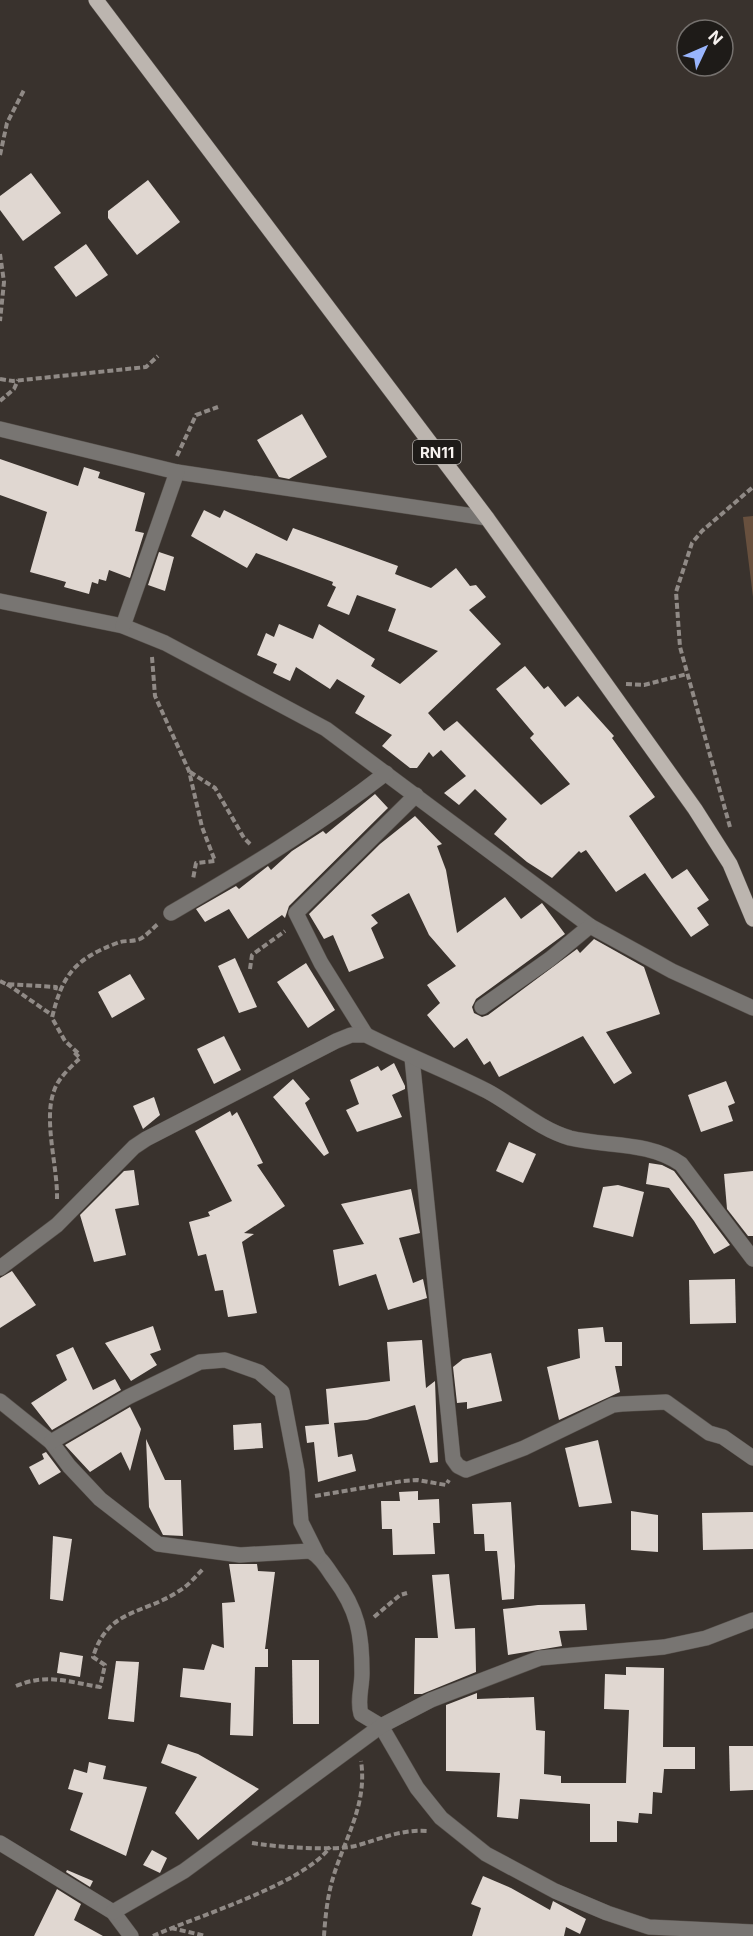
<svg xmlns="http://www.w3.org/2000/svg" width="753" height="1936" font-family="Inter,sans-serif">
  <rect width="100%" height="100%" fill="#39322d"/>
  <polygon fill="#68503e" points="753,516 753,597 743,517"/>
  <g fill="#e0d7d1">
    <polygon points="31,173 61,213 23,241 0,210 0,196"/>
    <polygon points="148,180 180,222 137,255 108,218 108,211"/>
    <polygon points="86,244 108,275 76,297 54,267"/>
    <polygon points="302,414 327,457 289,479 279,477 257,440"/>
    <polygon points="0,459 78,486 84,467 100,472 98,478 145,493 135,531 144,533 130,578 109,570 106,581 99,579 98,584 92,582 89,594 64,587 66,582 30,572 47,512 0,495"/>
    <polygon points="204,510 220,518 224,510 287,541 293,528 398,566 395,574 431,588 456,568 470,586 476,585 486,597 469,610 501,644 428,713 444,731 457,721 541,805 570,784 530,738 534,734 496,689 525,666 544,689 548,686 565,707 578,696 614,736 612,738 655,797 629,816 672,879 687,869 709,900 697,908 709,925 691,937 645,873 616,892 586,850 581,853 579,851 552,878 527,862 494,834 507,819 475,789 459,805 444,793 466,776 441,750 433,757 429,752 417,768 410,768 382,746 392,735 355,713 365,696 337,679 330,689 296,667 290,681 273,673 277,664 257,655 266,633 274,637 279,624 313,639 319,624 375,659 371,666 400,684 438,651 388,631 396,609 357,595 349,615 327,606 336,587 332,585 333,582 256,553 247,568 191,536"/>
    <polygon points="159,552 174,557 165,591 148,585"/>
    <polygon points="375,794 388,808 289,906 285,918 282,915 248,939 229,909 205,922 196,909 236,886 239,889 268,866 271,870 292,851 323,831 326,834"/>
    <polygon points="415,816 442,844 437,846 446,870 457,933 505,897 521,919 542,903 565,934 476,999 472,1007 474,1013 482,1017 488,1015 577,949 580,953 594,939 644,967 660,1014 606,1032 632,1073 614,1084 583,1036 499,1077 490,1061 484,1065 467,1038 454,1048 427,1015 440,1003 427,985 456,966 429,935 409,893 371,915 378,923 371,928 384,958 349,972 333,935 324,939 309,914 380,844"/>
    <polygon points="235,958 257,1007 239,1013 218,966"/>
    <polygon points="306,963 335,1010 308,1028 277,982"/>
    <polygon points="130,974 145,999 112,1018 98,992"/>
    <polygon points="224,1036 241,1070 214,1084 197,1049"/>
    <polygon points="394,1063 405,1086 405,1089 392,1095 402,1117 357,1132 346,1110 359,1104 350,1080 378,1066 381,1071"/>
    <polygon points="293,1079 310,1099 305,1103 329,1153 324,1156 273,1097"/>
    <polygon points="726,1081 735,1103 728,1106 733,1121 701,1132 688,1095"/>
    <polygon points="154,1097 160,1115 143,1129 133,1106"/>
    <polygon points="230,1111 232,1116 237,1112 263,1163 257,1165 285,1206 244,1233 254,1234 242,1242 257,1313 228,1317 223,1290 215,1291 206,1254 198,1256 189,1222 210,1216 208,1212 232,1201 195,1131"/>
    <polygon points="509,1142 536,1154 523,1183 496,1171"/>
    <polygon points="649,1163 662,1165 674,1171 730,1245 714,1254 694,1221 669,1188 646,1184"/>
    <polygon points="134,1170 139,1205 115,1209 126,1255 94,1262 80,1215 124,1171"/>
    <polygon points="753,1171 753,1236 748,1236 727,1209 724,1174"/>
    <polygon points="618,1185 644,1192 633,1237 593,1227 603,1187"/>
    <polygon points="411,1189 420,1233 399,1238 413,1283 423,1279 427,1298 388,1310 376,1274 339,1286 333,1250 364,1244 341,1204"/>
    <polygon points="12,1271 36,1305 0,1328 0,1278"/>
    <polygon points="735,1279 736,1323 690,1324 689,1280"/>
    <polygon points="153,1326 161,1350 150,1354 157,1365 131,1381 105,1343"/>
    <polygon points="603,1327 605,1342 622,1342 622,1366 615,1366 620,1392 559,1420 547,1367 580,1358 578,1329"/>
    <polygon points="422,1340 426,1388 435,1381 438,1462 430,1463 415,1405 367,1420 334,1423 338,1457 352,1454 356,1471 318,1482 314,1442 307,1443 305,1426 329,1424 326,1389 390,1381 387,1342"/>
    <polygon points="73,1347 93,1390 115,1379 121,1390 52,1430 31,1403 67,1380 56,1355"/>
    <polygon points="491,1353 502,1401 467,1409 467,1402 457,1403 453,1367 463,1359"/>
    <polygon points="130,1407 141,1429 130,1471 121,1452 90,1472 65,1445"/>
    <polygon points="261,1423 263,1448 234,1450 233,1425"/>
    <polygon points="146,1439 165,1480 181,1480 183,1536 163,1535 149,1507"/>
    <polygon points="598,1440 612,1503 579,1507 565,1448"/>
    <polygon points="46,1452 61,1472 39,1485 29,1467 44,1459 42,1454"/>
    <polygon points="418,1491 418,1500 439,1499 440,1523 433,1523 435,1554 393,1555 392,1529 382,1529 381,1501 400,1501 399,1492"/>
    <polygon points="511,1502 515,1566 514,1599 502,1600 497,1551 485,1551 484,1534 474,1534 472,1504"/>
    <polygon points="631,1511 658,1515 658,1552 631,1550"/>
    <polygon points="753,1512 753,1549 703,1550 702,1513"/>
    <polygon points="53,1536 72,1539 63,1601 50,1599"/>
    <polygon points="229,1564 257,1564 258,1571 275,1572 265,1649 268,1649 268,1667 255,1667 253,1736 230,1735 231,1703 180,1697 183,1668 204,1670 212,1644 224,1648 222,1603 235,1602"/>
    <polygon points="449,1574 455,1629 475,1628 476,1672 422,1694 414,1694 415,1638 438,1638 432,1575"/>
    <polygon points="585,1604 587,1630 559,1631 562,1646 508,1655 503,1609 538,1605"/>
    <polygon points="60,1652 83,1656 80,1677 57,1673"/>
    <polygon points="292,1660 319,1660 319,1724 293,1724"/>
    <polygon points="116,1661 139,1662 134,1722 108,1719"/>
    <polygon points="626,1667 664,1668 663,1747 695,1747 695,1769 664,1769 662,1793 653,1792 652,1814 639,1813 638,1823 617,1821 617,1842 590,1842 590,1804 520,1799 518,1819 497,1817 500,1773 446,1771 446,1705 477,1693 477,1699 534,1697 536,1730 545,1731 544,1774 561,1776 561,1783 626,1783 629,1710 604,1709 605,1674 626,1675"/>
    <polygon points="168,1744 198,1754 259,1789 198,1840 175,1813 197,1777 161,1763"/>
    <polygon points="729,1746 753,1746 753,1790 730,1791"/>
    <polygon points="89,1762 106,1766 103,1779 147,1787 126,1856 70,1830 83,1793 68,1789 74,1769 87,1773"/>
    <polygon points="152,1850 167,1858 160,1873 143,1865"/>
    <polygon points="67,1870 93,1881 90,1887 66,1872"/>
    <polygon points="483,1876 511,1888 550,1910 553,1901 586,1919 580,1934 566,1927 564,1936 472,1936 481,1908 471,1904"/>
    <polygon points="57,1889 81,1904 74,1920 103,1936 34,1936"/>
  </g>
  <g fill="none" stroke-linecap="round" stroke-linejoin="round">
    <g stroke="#57514c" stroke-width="16">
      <g id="minor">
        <polyline points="0,429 177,472 487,518"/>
        <polyline points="0,601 123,626 165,643 326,729 590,926 672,971 753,1008"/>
        <polyline points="123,626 177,472"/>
        <path d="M171,913C245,870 318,826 386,773"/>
        <polyline points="482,1007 550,959 590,926"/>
        <polyline points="366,1035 321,963 296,913 416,795"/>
        <polyline points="412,1058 453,1459 458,1466 466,1470 524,1448 613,1405 622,1404 666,1402 709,1433 723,1437 753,1458"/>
        <path d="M0,1268L57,1225L134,1147L146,1139L336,1041L351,1035H366C406,1055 448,1071 487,1091C515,1106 539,1129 570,1138C607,1147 648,1141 681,1164L753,1259"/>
        <path d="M0,1401L51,1442L69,1466L100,1499L158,1544L240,1555L310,1551C321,1557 327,1568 334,1578C358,1610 362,1634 362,1673C362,1688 357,1700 361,1714L381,1726L417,1788L441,1818L486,1854L555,1891L607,1913L649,1927L753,1932"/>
        <polyline points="51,1442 128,1397 200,1362 225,1360 259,1372 282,1392 297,1471 301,1522 318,1556"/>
        <polyline points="0,1843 113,1912 131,1936"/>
        <polyline points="113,1912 184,1871 381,1726 431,1700 540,1658 664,1647 706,1638 753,1620"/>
      </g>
    </g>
    <g stroke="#57514c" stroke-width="16">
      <polyline id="primary" points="96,0 487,518 695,809 730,864 753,919"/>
    </g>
    <g stroke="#908a86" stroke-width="4" stroke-dasharray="6 3" stroke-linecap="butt">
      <polyline points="0,155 7,123 24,90"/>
      <polyline points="0,254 4,282 0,321"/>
      <polyline points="0,379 13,381 146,367 158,356"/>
      <polyline points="0,401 14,389 18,380"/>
      <polyline points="177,456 196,415 218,407"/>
      <polyline points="152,657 155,696 189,771 202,827 215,861 196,863 193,879"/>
      <polyline points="626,684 644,685 687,674"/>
      <polyline points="190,772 215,788 244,838 251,845"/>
      <polyline points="730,827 680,647 676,592 692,543 702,531 753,487"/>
      <polyline points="250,969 252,955 285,931"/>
      <polyline points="0,981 6,984 56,987 55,992"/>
      <polyline points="7,984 52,1015"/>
      <path d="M78,1053L65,1041L52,1018C62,975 75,959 117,943C124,940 133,942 140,939C146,936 153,928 158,924"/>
      <path d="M57,1199C58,1168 43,1120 54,1091C58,1078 71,1067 80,1058L74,1052"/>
      <polyline points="315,1496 403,1481 417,1480 446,1485 449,1480"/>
      <polyline points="374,1617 400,1595 407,1593"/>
      <path d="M16,1686C47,1673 68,1682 100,1687L105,1665L93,1657C108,1608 143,1615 179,1591C188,1586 196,1576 204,1568"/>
      <path d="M252,1843C275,1847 334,1851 355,1846C381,1839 401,1829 428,1831"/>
      <polyline points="171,1928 206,1936"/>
      <path d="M153,1936C197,1916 304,1884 330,1847"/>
      <path d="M324,1936C325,1920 327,1901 331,1885C342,1842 368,1807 361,1761"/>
    </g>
    <use href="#minor" stroke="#787572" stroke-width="15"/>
    <use href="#primary" stroke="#bcb5af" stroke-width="15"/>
  </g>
  <g text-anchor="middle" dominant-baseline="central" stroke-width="6" stroke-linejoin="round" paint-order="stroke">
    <rect fill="#1e1b18" stroke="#b6b2ae" stroke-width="1.5" x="413" y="440" width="48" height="24" rx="4.5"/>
    <g font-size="15" font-weight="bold" fill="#f7f2ef">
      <text x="437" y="452">RN11</text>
    </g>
  </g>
  <g transform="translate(705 48) rotate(46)"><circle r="28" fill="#1e1b18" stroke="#75716e" stroke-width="1.5"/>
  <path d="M0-4.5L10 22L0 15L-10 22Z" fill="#99b5fd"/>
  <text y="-9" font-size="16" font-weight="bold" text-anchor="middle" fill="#f7f2ef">N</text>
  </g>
</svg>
